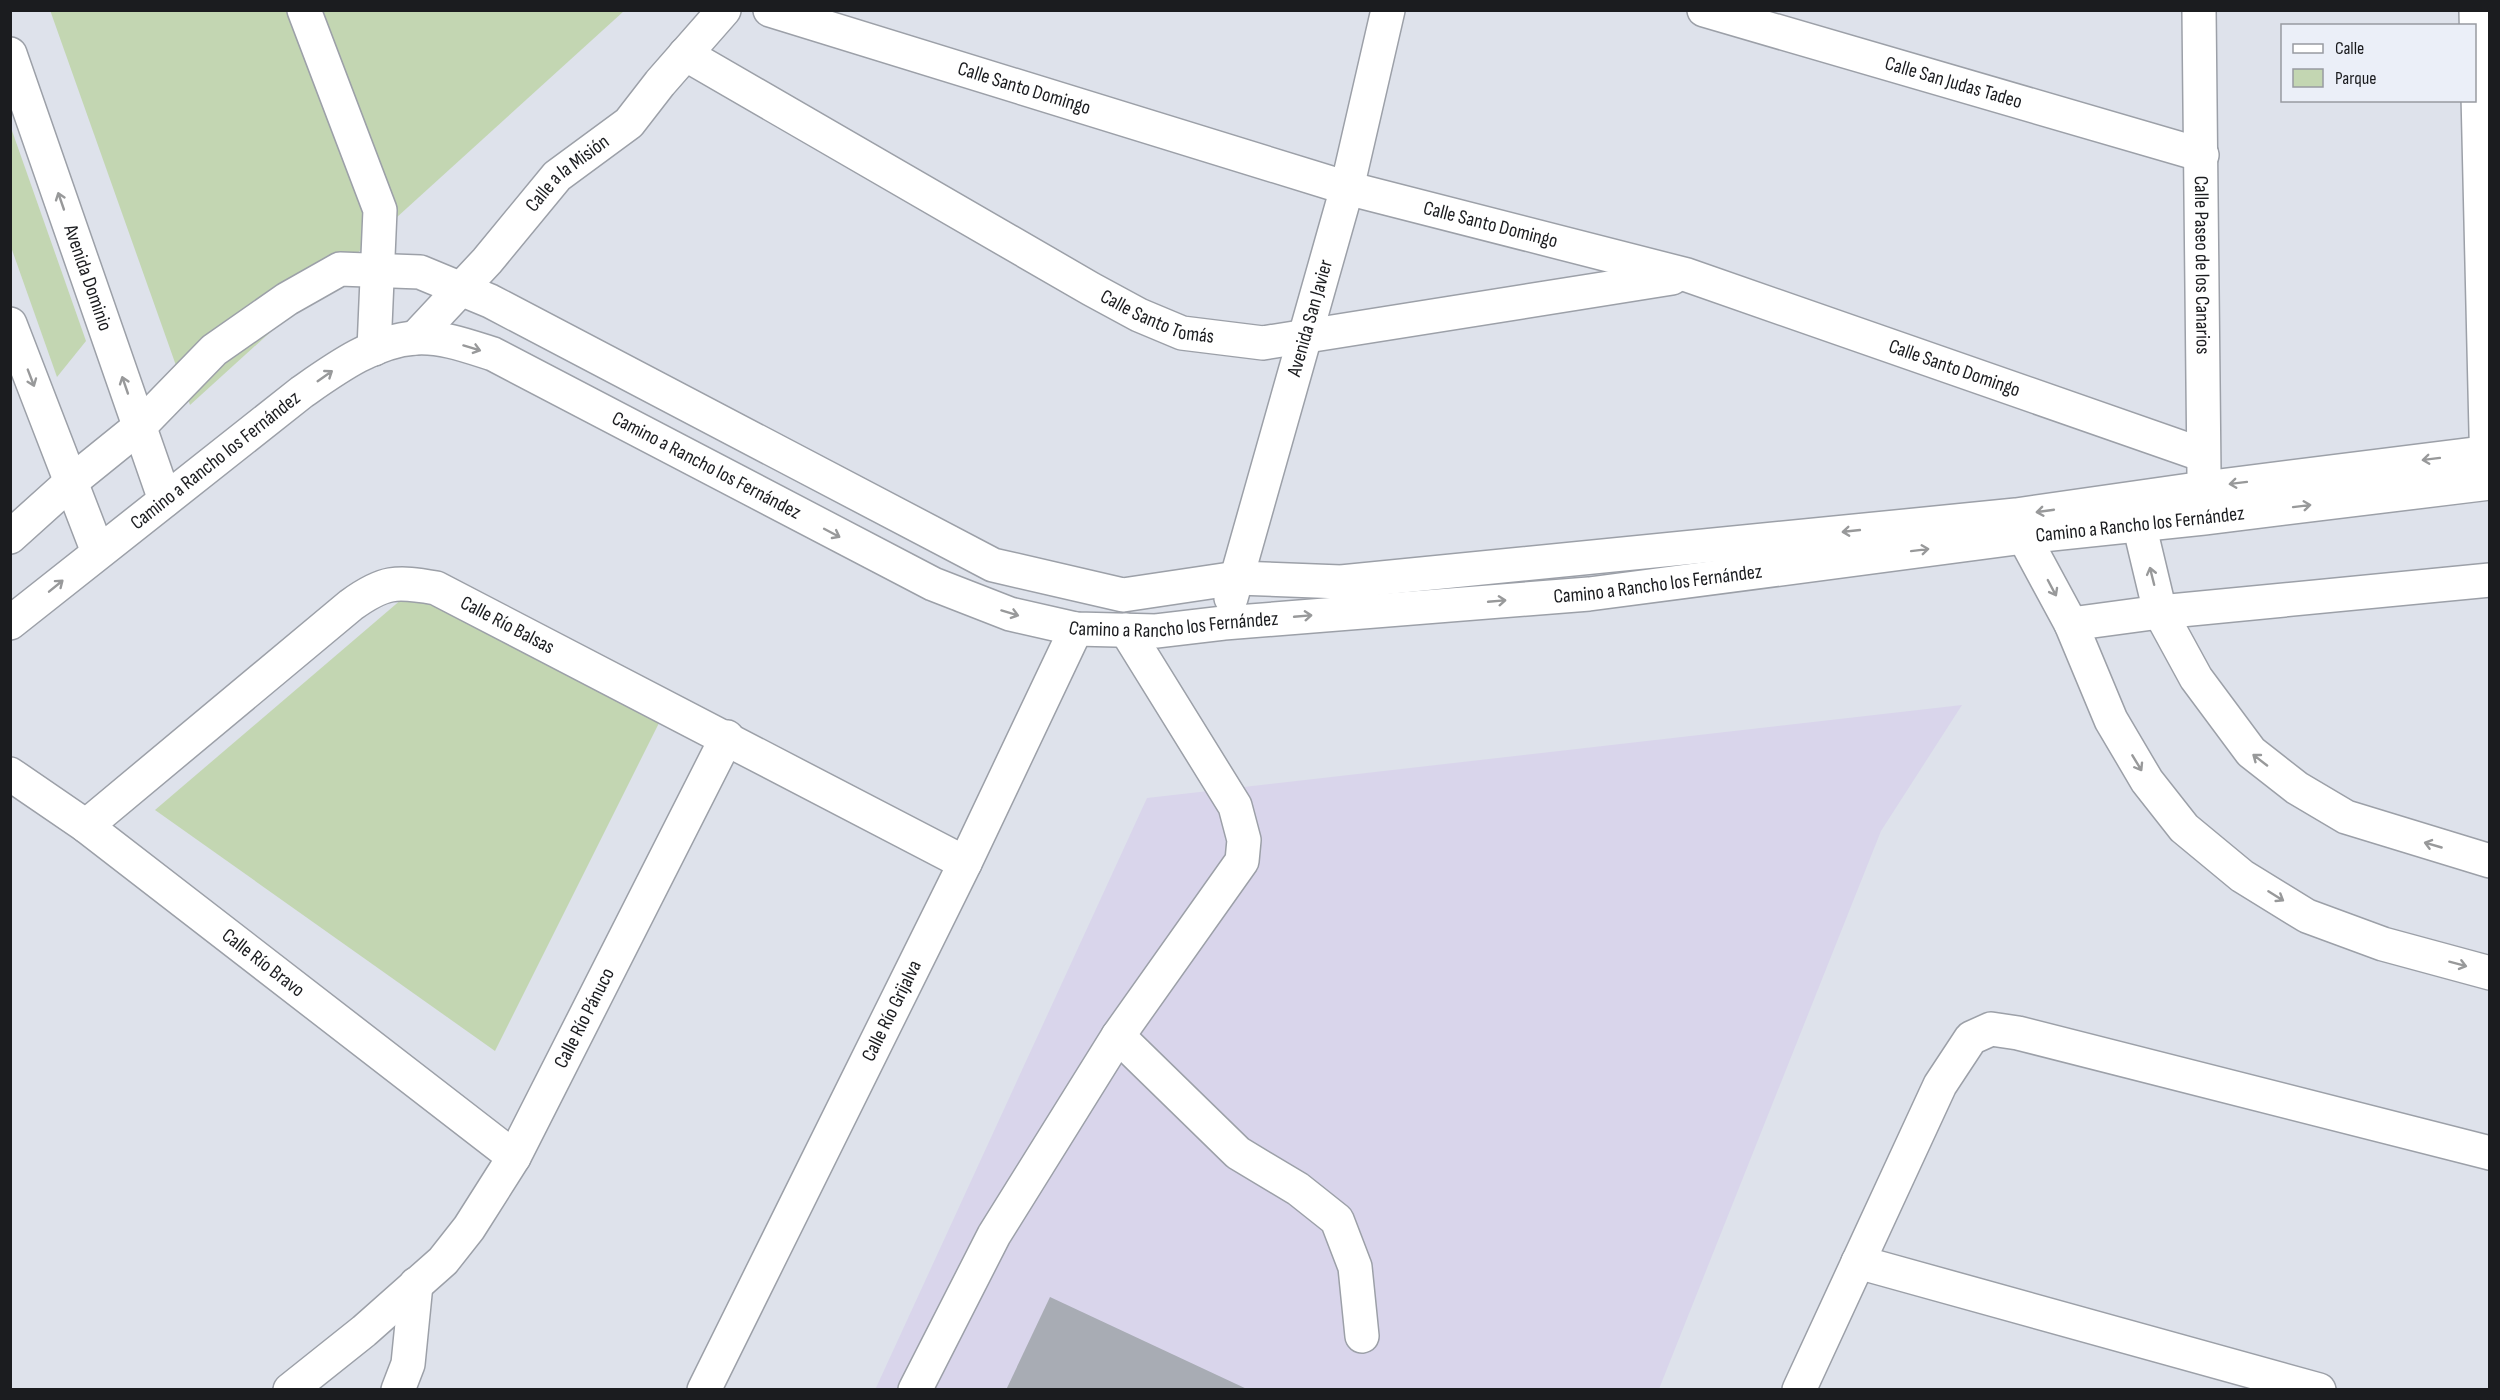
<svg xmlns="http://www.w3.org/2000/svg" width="2500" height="1400" font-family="'Sofia Sans Condensed',sans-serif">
  <rect width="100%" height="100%" fill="#dee2eb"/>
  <polygon fill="#d9d5eb" points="1962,705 1881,831 1659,1389 875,1390 1147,798"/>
  <g fill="#c3d6b2">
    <polygon points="50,10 624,11 190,405"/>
    <polygon points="10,125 86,341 57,377 11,247"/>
    <polygon points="416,587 661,719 495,1051 155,810"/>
  </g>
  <polygon fill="#a8acb4" points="1050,1297 1249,1390 1006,1390"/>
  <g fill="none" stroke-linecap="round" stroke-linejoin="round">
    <g stroke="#9ca0a8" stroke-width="36">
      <g id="minor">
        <polyline points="304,10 380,210 374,349"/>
        <path id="s1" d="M770,10L1347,188L1687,275L2203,455"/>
        <path id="s2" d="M1704,10L2202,155"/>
        <path id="s3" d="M2199,10L2204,474"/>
        <polyline points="2476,10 2487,474"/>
        <path id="s4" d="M10,54L165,500"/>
        <path id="s5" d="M685,54L1091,289L1139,315L1182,333L1263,343L1672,278"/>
        <polyline points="10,324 98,552"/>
        <path id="s6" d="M415,338L487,261L557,176L629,123L660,83L724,10"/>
        <polyline points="2139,524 2160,612 2196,678 2251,752 2297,788 2346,817 2490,861"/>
        <polyline points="10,537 71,482 139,427 214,350 287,299 340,269 420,272 490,301 993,565 1123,595 1237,578 1341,582 2016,515 2204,488 2490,452"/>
        <polyline points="2024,537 2071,624 2111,720 2147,781 2184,828 2242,876 2307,916 2383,944 2490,973"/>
        <path id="s7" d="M1231,598L1347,188L1388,10"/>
        <path id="s8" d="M10,623L302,392C335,369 373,341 415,338C441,336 468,346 493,354L933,584L1010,614L1076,629L1156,631L1224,623L1589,594L2024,537L2204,518L2490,483"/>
        <polyline points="2071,624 2160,612 2490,580"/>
        <path id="s9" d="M10,774L86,826L514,1157"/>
        <path id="s10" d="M86,826L351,605C384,581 396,581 436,588L965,863"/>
        <polyline points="1118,1036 1238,1153 1298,1189 1337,1220 1355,1267 1362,1336"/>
        <polyline points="1858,1262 2319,1390"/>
        <path id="s11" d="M290,1390L364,1331L443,1261L469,1228L514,1157L727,737"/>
        <polyline points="398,1390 408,1364 416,1284"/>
        <path id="s12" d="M704,1390L965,863L1076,629"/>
        <polyline points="915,1390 994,1235 1118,1036 1242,861 1244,840 1235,806 1126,630"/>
        <polyline points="1799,1390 1940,1085 1971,1038 1991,1029 2018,1033 2490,1153"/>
      </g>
    </g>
    <use href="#minor" stroke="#fff" stroke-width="33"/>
  </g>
  <defs><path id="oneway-shaft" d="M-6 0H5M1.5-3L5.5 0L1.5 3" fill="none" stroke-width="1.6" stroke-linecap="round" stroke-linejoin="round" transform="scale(1.5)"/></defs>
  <g stroke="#98999a">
    <use href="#oneway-shaft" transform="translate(61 201) rotate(-109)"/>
    <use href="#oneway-shaft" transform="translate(472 348) rotate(17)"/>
    <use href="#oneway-shaft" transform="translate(325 376) rotate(-35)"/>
    <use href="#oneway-shaft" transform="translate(31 378) rotate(69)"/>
    <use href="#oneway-shaft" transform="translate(125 385) rotate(-109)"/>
    <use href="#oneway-shaft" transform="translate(2431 459) rotate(173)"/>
    <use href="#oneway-shaft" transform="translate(2238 483) rotate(173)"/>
    <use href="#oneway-shaft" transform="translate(2302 506) rotate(-7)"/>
    <use href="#oneway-shaft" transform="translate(2045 511) rotate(172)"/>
    <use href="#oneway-shaft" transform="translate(1851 531) rotate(174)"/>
    <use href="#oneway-shaft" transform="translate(832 533) rotate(28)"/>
    <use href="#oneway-shaft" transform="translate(1920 550) rotate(-7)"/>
    <use href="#oneway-shaft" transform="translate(2152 576) rotate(-104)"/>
    <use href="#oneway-shaft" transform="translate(56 586) rotate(-39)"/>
    <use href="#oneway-shaft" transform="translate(2052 588) rotate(62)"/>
    <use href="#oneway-shaft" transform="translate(1497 601) rotate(-5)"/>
    <use href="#oneway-shaft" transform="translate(1010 613) rotate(17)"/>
    <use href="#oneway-shaft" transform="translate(1303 616) rotate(-5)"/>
    <use href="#oneway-shaft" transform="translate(2260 760) rotate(-142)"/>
    <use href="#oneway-shaft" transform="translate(2137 763) rotate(59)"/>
    <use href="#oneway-shaft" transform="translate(2433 845) rotate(-164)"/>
    <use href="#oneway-shaft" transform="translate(2276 896) rotate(32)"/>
    <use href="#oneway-shaft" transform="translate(2458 964) rotate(15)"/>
  </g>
  <g text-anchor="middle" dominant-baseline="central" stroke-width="4.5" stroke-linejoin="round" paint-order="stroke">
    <g font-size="20" fill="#1b1c1f" stroke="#ebeff8">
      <text stroke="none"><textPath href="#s2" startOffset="260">Calle San Judas Tadeo</textPath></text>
      <text stroke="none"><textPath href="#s1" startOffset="266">Calle Santo Domingo</textPath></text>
      <text stroke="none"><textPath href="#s6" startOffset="225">Calle a la Misión</textPath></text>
      <text stroke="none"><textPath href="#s1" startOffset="752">Calle Santo Domingo</textPath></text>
      <text stroke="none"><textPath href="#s3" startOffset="255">Calle Paseo de los Canarios</textPath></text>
      <text stroke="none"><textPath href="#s4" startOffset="237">Avenida Dominio</textPath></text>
      <text stroke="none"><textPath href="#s5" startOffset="542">Calle Santo Tomás</textPath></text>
      <text stroke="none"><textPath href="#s7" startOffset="291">Avenida San Javier</textPath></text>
      <text stroke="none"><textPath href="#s1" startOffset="1238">Calle Santo Domingo</textPath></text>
      <text stroke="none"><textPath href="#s8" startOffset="262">Camino a Rancho los Fernández</textPath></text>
      <text stroke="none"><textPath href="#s8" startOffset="820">Camino a Rancho los Fernández</textPath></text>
      <text stroke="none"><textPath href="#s8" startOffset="2296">Camino a Rancho los Fernández</textPath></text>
      <text stroke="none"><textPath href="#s8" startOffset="1810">Camino a Rancho los Fernández</textPath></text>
      <text stroke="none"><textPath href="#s8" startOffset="1324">Camino a Rancho los Fernández</textPath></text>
      <text stroke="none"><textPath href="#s10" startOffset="516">Calle Río Balsas</textPath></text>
      <text stroke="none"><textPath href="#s9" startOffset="316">Calle Río Bravo</textPath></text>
      <text stroke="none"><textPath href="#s12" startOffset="423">Calle Río Grijalva</textPath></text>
      <text stroke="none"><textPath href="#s11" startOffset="482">Calle Río Pánuco</textPath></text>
    </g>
  </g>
  <rect width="2500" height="1400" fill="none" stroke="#1b1c1f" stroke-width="24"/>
  <rect x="2281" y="24" width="195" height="78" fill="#ebeff8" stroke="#989ba1" stroke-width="1.5"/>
  <rect x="2293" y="44" width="30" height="9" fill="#ffffff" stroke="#989ba1" stroke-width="1.5"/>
  <text x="2335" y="54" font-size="18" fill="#1b1c1f">Calle</text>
  <rect x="2293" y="69" width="30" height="18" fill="#c3d6b2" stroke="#989ba1" stroke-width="1.5"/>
  <text x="2335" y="84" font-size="18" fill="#1b1c1f">Parque</text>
</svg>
